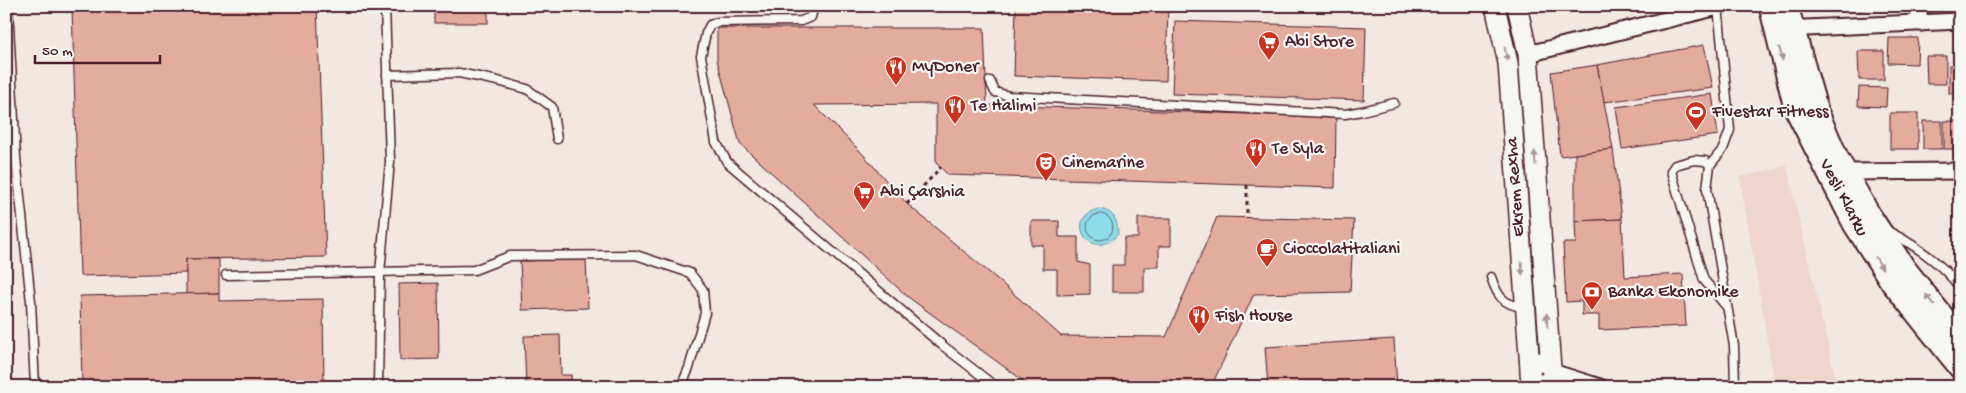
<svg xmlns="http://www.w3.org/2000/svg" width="1966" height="393" font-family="'Gochi Hand',sans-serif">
  <rect width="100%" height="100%" fill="#f2e7e1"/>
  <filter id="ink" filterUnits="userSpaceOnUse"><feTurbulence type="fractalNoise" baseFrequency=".02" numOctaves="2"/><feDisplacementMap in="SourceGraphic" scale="10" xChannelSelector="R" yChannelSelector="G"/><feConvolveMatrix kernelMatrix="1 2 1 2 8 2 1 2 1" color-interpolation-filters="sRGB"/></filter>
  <g filter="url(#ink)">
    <polygon fill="#eed5cd" points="1787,166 1817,298 1838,387 1775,387 1740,177"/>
    <path fill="#8cdce9" stroke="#72909d" d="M1098,209C1113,210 1118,220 1118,234C1089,265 1064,217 1098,209Z"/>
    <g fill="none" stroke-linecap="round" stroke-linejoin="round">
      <circle stroke="#646b77" stroke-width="1" cx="1100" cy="227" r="13"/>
    </g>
    <g fill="#e4ab9f" stroke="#4a1f2b">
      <polygon points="72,6 317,6 326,257 186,259 186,273 80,276"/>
      <rect x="434" y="6" width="54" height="17"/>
      <polygon points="828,6 976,6 976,7 828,10"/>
      <polygon points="1016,6 1168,6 1166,81 1014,76"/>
      <polygon points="1858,6 1889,6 1858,11"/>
      <polygon points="1175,21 1366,27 1364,100 1172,94"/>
      <polygon points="717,28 984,28 987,105 1336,117 1335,188 948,175 936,163 936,104 814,105 860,151 907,204 996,278 1061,336 1166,337 1217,217 1354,220 1350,292 1254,294 1211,387 1032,387 908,297 740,144 717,60"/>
      <polygon points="1889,38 1918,38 1917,64 1888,63"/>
      <polygon points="1704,45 1713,88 1604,102 1597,65"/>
      <polygon points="1858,51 1884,51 1884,80 1859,80"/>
      <polygon points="1926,56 1946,56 1946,84 1927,84"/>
      <polygon points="1597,65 1613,149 1560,156 1551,72"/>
      <rect x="1949" y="65" width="11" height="28"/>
      <polygon points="1859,87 1887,88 1886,107 1858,106"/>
      <polygon points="1712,94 1718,135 1622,149 1616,107"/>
      <rect x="1890" y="113" width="28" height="36"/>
      <rect x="1923" y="121" width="19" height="28"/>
      <rect x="1944" y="121" width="16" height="28"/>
      <polygon points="1613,149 1622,219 1575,221 1575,154"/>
      <polygon points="1138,218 1171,218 1171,246 1159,246 1159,267 1144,267 1144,292 1112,292 1112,265 1124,265 1124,238 1138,238"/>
      <polygon points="1622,219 1625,277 1683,274 1686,326 1599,330 1599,315 1582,315 1582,301 1566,302 1563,243 1576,243 1575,221"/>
      <polygon points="1031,221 1059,221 1059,237 1078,237 1078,262 1090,265 1090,294 1057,295 1057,269 1043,269 1043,245 1031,245"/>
      <polygon points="186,259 219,259 219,293 186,294"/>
      <polygon points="586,259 588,308 522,310 520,261"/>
      <polygon points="438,283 439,359 400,360 399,284"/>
      <polygon points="219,293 219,301 323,299 324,387 82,387 80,296"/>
      <polygon points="560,335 561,375 571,375 572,387 526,387 524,336"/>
      <polygon points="1394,339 1397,387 1268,387 1265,347"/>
    </g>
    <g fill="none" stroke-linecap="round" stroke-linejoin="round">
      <g stroke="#4a1f2b" stroke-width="11">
        <g id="service">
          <polyline points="8,6 16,158 31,302 35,387"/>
          <polyline points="814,6 811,17 801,21 718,22 710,25 706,33 701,56 716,142 727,162 942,345 996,387"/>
          <polyline points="1718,6 1730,130 1723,149 1710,165 1707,189 1734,346 1735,387"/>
          <polyline points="387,75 459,73 498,81 527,89 552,107 557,139"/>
          <polyline points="990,81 995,92 1009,96 1345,114 1362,111 1394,103"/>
          <polyline points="1710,165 1705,161 1694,160 1675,165 1671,171 1704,280 1726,306"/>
          <path d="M1888,231C1915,245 1942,263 1960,288"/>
          <polyline points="226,275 474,270 510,256 636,255 690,273 703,290 705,313 689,368 681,387"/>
          <path d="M1491,277C1498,298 1503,304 1525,308"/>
          <polyline points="375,387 378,385 380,273 390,161 385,6"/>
        </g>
      </g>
      <g stroke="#4a1f2b" stroke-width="19">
        <g id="minor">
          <polyline points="1917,6 1921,23"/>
          <polyline points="1784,29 1960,21"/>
          <polyline points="1528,54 1718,7"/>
          <polyline points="1846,172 1960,171"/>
          <polyline points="1552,372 1600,387"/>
        </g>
      </g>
      <g stroke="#4a1f2b" stroke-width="22">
        <g id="tertiary">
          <polyline points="1495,6 1508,63 1530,369"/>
          <polyline points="1517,6 1528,54 1551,369"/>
          <circle cx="1541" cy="373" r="11"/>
        </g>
      </g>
      <g stroke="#4a1f2b" stroke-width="25">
        <g id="secondary">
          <polyline points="1770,6 1795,108 1854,224 1892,283 1960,368"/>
          <polyline points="1787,6 1817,111 1837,157 1869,214 1904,267 1960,338"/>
        </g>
      </g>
      <g stroke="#4a1f2b" stroke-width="3" stroke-dasharray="4 4" stroke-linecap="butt">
        <polyline points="1247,185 1247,218"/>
        <polyline points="907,204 941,167"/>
      </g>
      <use href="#service" stroke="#f6f6f2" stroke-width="8"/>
      <use href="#minor" stroke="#f6f6f2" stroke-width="15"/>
      <use href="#tertiary" stroke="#f6f6f2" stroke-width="19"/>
      <use href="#secondary" stroke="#f6f6f2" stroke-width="21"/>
    </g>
    <defs><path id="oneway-solid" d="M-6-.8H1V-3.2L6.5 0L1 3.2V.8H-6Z" transform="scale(1.25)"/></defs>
    <g fill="#a99598">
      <use href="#oneway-solid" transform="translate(1506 54) rotate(78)"/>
      <use href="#oneway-solid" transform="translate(1781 54) rotate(76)"/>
      <use href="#oneway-solid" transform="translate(1535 158) rotate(-94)"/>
      <use href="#oneway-solid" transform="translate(1879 263) rotate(58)"/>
      <use href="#oneway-solid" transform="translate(1522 268) rotate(86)"/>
      <use href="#oneway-solid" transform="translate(1930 300) rotate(-128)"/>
      <use href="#oneway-solid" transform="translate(1547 320) rotate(-94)"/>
    </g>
  </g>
  <defs>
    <g id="supermarket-pin" transform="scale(1.125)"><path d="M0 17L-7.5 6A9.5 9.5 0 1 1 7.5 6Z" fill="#c8321e" stroke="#f6f6f2"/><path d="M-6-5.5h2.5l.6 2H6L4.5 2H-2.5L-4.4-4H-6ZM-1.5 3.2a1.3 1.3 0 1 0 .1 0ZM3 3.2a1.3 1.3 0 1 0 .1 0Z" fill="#fff"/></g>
    <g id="restaurant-pin" transform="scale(1.125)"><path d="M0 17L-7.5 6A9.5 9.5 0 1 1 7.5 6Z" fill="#c8321e" stroke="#f6f6f2"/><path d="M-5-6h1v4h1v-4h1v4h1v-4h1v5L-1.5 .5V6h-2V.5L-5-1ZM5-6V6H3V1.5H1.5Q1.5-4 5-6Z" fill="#fff"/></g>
    <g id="stadium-pin" transform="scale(1.125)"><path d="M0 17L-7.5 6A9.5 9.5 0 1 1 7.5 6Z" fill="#c8321e" stroke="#f6f6f2"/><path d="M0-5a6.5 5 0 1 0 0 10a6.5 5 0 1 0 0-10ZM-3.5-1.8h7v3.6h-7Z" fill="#fff"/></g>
    <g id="theatre-pin" transform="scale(1.125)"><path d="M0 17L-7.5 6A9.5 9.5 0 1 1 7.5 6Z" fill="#c8321e" stroke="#f6f6f2"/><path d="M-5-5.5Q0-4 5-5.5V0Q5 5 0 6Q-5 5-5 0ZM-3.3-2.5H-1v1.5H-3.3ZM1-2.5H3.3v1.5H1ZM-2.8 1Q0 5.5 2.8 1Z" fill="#fff"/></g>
    <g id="cafe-pin" transform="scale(1.125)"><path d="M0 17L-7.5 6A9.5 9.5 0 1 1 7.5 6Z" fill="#c8321e" stroke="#f6f6f2"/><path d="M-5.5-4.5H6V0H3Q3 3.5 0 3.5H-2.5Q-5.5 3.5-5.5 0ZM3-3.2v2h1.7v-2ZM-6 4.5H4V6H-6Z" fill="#fff"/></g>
    <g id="bank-pin" transform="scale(1.125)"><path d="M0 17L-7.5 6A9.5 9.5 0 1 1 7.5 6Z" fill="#c8321e" stroke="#f6f6f2"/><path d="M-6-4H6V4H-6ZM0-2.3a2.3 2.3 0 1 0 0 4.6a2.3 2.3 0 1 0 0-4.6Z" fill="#fff"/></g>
  </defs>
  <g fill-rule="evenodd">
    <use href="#supermarket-pin" x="1269" y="42"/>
    <use href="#restaurant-pin" x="896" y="67"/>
    <use href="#restaurant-pin" x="955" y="106"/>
    <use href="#stadium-pin" x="1696" y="112"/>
    <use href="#restaurant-pin" x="1256" y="149"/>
    <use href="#theatre-pin" x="1046" y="163"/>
    <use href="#supermarket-pin" x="864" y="192"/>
    <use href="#cafe-pin" x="1267" y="249"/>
    <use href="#bank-pin" x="1592" y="292"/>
    <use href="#restaurant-pin" x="1199" y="316"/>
  </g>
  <g text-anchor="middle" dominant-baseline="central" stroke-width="4.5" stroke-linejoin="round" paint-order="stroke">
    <g font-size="18" fill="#4a1f2b" stroke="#f6f6f2" text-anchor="start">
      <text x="1285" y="42">Abi Store</text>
      <text x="912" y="67">MyDoner</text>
      <text x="971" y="106">Te Halimi</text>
      <text x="1712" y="112">Fivestar Fitness</text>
      <text x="1272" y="149">Te Syla</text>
      <text x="1062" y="163">Cinemarine</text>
      <text x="880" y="192">Abi Çarshia</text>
      <text x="1283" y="249">Cioccolatitaliani</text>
      <text x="1608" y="292">Banka Ekonomike</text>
      <text x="1215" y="316">Fish House</text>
    </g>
    <g font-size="18" fill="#4a1f2b" stroke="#f6f6f2">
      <text transform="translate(1516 187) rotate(-94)">Ekrem Rexha</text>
      <text transform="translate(1843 198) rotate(62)">Vesli Klarku</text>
    </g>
  </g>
  <rect width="1966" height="393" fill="none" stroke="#f6f6f2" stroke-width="25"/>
  <rect x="12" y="12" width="1941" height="368" fill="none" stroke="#4a1f2b" stroke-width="2" filter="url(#ink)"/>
  <path d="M35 55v8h125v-8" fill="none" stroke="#4a1f2b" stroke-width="2.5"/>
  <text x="42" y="55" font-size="15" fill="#4a1f2b" stroke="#f6f6f2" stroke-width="4" paint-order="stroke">50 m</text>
</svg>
